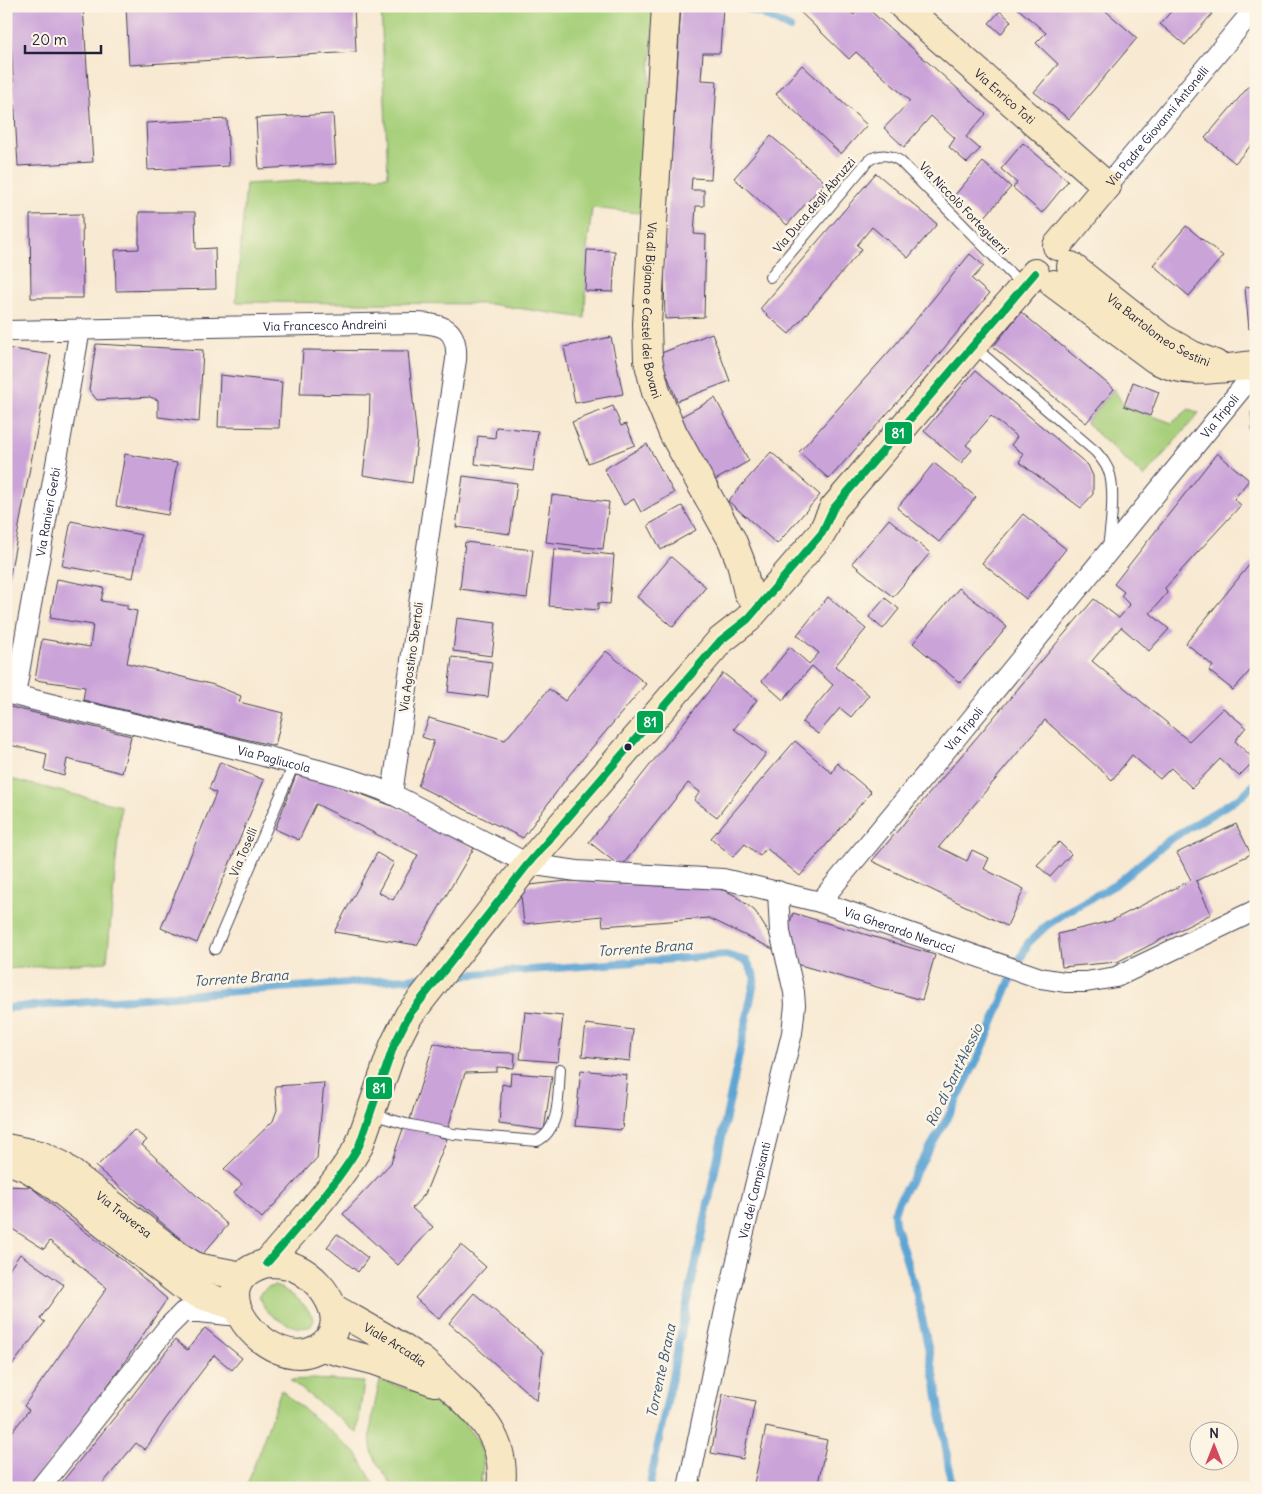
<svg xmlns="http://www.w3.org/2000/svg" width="1262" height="1494" font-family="Delius,sans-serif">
  <rect width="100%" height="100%" fill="#fcf5e5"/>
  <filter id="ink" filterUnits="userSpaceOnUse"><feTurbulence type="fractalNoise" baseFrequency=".02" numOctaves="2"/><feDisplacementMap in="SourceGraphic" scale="10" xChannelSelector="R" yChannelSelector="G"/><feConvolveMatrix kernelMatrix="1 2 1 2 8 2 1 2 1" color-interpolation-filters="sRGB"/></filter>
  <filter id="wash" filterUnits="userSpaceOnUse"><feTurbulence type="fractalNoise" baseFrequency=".0096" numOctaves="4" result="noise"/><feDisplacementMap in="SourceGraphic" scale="20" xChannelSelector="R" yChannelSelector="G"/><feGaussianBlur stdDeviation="1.12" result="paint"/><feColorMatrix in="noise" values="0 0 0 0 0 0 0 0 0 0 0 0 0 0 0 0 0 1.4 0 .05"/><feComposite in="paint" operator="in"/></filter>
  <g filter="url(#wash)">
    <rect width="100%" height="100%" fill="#f8e9d2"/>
    <g fill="#a8d07b" stroke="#65795b">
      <polygon points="381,6 655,6 640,213 592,208 587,250 585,318 490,304 236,302 246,184 388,176"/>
      <polygon points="1114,389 1124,406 1172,423 1189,409 1199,413 1144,477 1086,423"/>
      <polygon points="6,778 121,806 107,962 6,969"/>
      <path d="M275,1286C290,1291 308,1305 314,1320L311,1326C296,1334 256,1312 260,1293L268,1287Z"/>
      <polygon points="312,1379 364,1382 357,1433 290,1380"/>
      <path d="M380,1380L419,1393L462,1421L478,1441L484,1456L480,1488H394C387,1477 378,1466 373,1454C366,1434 376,1401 380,1380Z"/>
      <polygon points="281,1390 357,1454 376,1488 246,1488"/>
    </g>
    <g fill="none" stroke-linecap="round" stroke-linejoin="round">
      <g stroke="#5ea5d4" stroke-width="8">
        <polyline points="740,6 760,13 790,28"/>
        <polyline points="450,976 726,955 747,961 755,978 649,1488"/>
        <polyline points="6,1008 431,977"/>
        <polyline points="952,1488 936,1384 917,1295 895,1224 894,1213 898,1202 947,1119 982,1050 1009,983 1028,943 1046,926 1068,911 1115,885 1169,840 1243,795 1256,782"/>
      </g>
    </g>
    <g id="blocks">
      <g fill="#caa3d9">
        <polygon points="9,6 83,6 93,162 18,166"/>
        <polygon points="126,6 354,6 356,52 129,65"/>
        <polygon points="681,6 723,7 720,53 703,53 701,80 717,81 711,179 692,178 691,190 704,190 704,206 696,206 694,234 706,235 704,317 665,319 664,272"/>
        <polygon points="794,6 844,6 854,15 862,6 865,6 986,114 966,137 980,149 967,163 949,147 955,138 931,116 904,147 884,128 910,101 856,52 849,59"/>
        <polygon points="1015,6 1100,6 1137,38 1069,119 1034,92 1058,64 1036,43 1046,33"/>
        <polygon points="1176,6 1203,6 1212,14 1185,45 1160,24"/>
        <polygon points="1000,11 1011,21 1001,34 989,23"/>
        <polygon points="802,65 867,125 841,154 776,94"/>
        <polygon points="1256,78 1256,140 1235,163 1205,138"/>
        <polygon points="333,114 336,164 259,169 256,118"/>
        <polygon points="227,119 229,166 148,170 146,123"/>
        <polygon points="771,136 825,182 787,225 734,178"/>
        <polygon points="1023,143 1068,181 1042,213 1013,188 1017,183 1001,169"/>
        <polygon points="983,162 1011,187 982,220 954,196"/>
        <polygon points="876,173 937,224 908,258 872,227 857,245 862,249 789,334 760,309"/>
        <polygon points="139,212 195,212 196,249 215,248 216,289 116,291 115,250 139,249"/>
        <polygon points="82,214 83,298 31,298 30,215"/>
        <polygon points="1186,226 1223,256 1189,296 1153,265"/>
        <polygon points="587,250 615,251 613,292 585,291"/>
        <polygon points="970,254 984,266 972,279 989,294 925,371 829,479 799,452 895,345"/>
        <polygon points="1256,286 1256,328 1249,329 1245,287"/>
        <polygon points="1021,312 1114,389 1086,423 993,347"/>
        <polygon points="712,333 730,381 677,401 659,354"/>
        <polygon points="611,337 623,394 575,403 564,347"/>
        <polygon points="96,344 203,350 199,422 158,417 158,400 150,397 97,400 89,390"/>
        <polygon points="6,348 51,355 7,591 6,391 9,376 6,376"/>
        <polygon points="303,350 408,351 417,441 412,483 363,475 369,427 370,395 300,394"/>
        <polygon points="975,371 1088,465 1093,476 1093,494 1081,508 1019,462 1024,454 1011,445 1017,437 991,416 966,445 972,450 961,463 924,431"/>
        <polygon points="220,375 282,382 279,428 218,427"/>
        <polygon points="1133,382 1159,392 1150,416 1124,406"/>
        <polygon points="715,398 749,461 708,484 673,421"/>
        <polygon points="613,406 621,426 626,424 635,445 588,463 572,422"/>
        <polygon points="1251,412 1256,412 1256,458 1254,458"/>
        <polygon points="496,427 538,431 533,471 475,464 478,436 495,438"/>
        <polygon points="647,444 674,493 641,512 634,499 624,505 604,469"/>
        <polygon points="771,452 820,495 777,544 728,501"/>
        <polygon points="1217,453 1249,480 1234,499 1241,505 1165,588 1167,593 1150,613 1169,629 1149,651 1121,627 1092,661 1189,741 1223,708 1246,727 1235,741 1255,760 1239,776 1220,759 1192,788 1171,768 1160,779 1132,755 1112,780 1045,720 939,847 967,861 972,850 989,858 984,869 1024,889 1007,926 872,861 1094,599 1119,618 1130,605 1121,596 1124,592 1114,584"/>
        <polygon points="125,454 177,463 168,515 116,506"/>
        <polygon points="934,463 976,497 939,542 897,508"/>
        <polygon points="463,476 517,483 510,534 456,527"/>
        <polygon points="552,495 609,502 603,549 546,542"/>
        <polygon points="682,506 696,530 661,550 648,525"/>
        <polygon points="1023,514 1066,549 1026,599 982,563"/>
        <polygon points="889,519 930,553 893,597 852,563"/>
        <polygon points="71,521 141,535 133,578 62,566"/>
        <polygon points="465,542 533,550 527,598 460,589"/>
        <polygon points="554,549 614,555 610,604 598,603 598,610 549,606"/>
        <polygon points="671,557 706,587 673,627 637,597"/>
        <polygon points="1256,562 1256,664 1233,690 1209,671 1213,666 1186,643 1250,564"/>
        <polygon points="57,579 104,588 101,601 127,605 127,609 137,611 127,663 214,685 241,696 239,702 283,713 275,746 83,700 85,687 35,680 42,639 90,647 93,625 50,618"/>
        <polygon points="959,588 1007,627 960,683 913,643"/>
        <polygon points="828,597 866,629 835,666 869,695 851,717 840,708 818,734 802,722 833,685 812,666 783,700 762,681 790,647 809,664 819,653 797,635"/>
        <polygon points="885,598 899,609 883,629 869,617"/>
        <polygon points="457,618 496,623 492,656 453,651"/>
        <polygon points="606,651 646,684 568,776 523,838 418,786 434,741 422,737 429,718 505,740 549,689 565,701"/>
        <polygon points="452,657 492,662 488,697 448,692"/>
        <polygon points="723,673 757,700 734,729 766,754 717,817 694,800 700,792 688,783 621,867 589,842"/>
        <polygon points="6,706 131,736 122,773 67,759 64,776 44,770 47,754 6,744"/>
        <polygon points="795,741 832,773 837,763 871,792 800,876 766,848 760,856 745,844 733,857 711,838"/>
        <polygon points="220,762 264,780 197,943 161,928 216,793 209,789"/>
        <polygon points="296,775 335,784 418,816 474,848 417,945 334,932 377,853 394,863 378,892 393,900 418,855 316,804 299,840 275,829"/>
        <polygon points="1256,815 1256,829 1250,818"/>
        <polygon points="1236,824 1251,854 1196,881 1211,914 1117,962 1062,967 1058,934 1111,921 1191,880 1177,853"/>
        <polygon points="1059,842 1071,854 1050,877 1037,865"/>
        <polygon points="567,881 718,889 726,891 736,896 755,911 770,935 775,950 709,918 603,926 602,916 524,924 520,886"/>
        <polygon points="793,913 935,955 922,1000 793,963 785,938"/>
        <polygon points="525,1012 563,1016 558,1062 520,1059"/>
        <polygon points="586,1024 633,1030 630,1061 582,1056"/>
        <polygon points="434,1043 469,1052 515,1053 514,1068 497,1067 497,1072 465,1073 447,1131 410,1119"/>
        <polygon points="581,1070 627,1075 622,1130 575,1126"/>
        <polygon points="511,1073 552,1076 544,1130 499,1124 502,1084 510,1086"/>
        <polygon points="324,1083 317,1158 262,1218 234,1193 242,1184 224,1169 273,1121 277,1110 275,1086"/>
        <polygon points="404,1126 447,1139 425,1194 412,1208 433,1227 398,1265 343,1214 391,1163"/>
        <polygon points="134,1130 147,1140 142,1145 228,1225 201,1256 96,1167"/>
        <polygon points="6,1186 31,1187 66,1217 125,1262 167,1299 126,1360 80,1424 61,1448 26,1488 6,1488 6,1440 29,1410 24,1406 107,1288 50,1241 44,1249 6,1225"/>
        <polygon points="337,1234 368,1258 358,1272 327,1247"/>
        <polygon points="461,1245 486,1267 439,1319 415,1298"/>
        <polygon points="20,1254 64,1285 40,1319 45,1322 13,1364 6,1359 6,1306 10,1302 6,1299 6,1274"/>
        <polygon points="474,1293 543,1352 537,1401 449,1323"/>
        <polygon points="205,1328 242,1358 232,1370 214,1355 165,1420 145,1450 136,1443 99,1488 57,1488 132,1396 175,1340 187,1350"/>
        <polygon points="723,1394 755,1401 743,1459 711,1453"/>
        <polygon points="766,1427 827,1440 817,1488 753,1488"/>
      </g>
    </g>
  </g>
  <g filter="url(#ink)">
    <use href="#blocks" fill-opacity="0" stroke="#424052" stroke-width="1"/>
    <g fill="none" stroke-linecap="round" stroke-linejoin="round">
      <g stroke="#424052" stroke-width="12">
        <g id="lane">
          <path d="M770,277L868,161C879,153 889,154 900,161L1023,286"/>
          <path d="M974,347L1096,452C1102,459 1108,466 1110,475C1115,495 1111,526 1108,547"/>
          <polyline points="215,949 294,764"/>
          <path d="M371,1114L406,1124L454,1134L537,1141C561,1130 558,1092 560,1069"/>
        </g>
      </g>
      <g stroke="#424052" stroke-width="22">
        <g id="street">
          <path id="s1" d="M1107,186L1256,7"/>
          <path id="s2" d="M6,331L415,323C444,324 458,328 456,360L431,520L392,794"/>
          <path id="s3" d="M6,693C93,715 181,734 268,757C309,768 352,777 392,794L528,864L577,871L723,879L820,902L1040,978L1065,982H1086L1116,977L1256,910"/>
          <path id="s4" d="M15,695L80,329"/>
          <path id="s5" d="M820,902L956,738L1256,371"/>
          <polyline points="40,1488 167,1328 183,1312 199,1312 239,1316"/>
          <path id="s6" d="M688,1488L725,1310L792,1033L795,1005L794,992L780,932L778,891"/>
        </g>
      </g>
      <g stroke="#424052" stroke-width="30">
        <g id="secondary">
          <path id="s7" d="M666,6L647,324L648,360L656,392L673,433L732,540L741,563L748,593"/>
          <path id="s8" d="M903,6L1107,186L1057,246"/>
          <path id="s9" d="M1071,266L1162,338L1192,355L1215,364"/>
          <path d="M1054,284L1155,359C1188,377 1220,368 1256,365"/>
          <path id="s10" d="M6,1148L40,1155L61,1165L177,1255L196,1267L243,1276"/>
          <polyline points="12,1162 28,1168 50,1182 187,1289 204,1296 235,1306"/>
          <path d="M267,1263C298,1226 334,1189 359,1146L394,1045L409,1015L528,864L720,641L748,619L822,533L833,509L1035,273"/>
          <path d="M267,1263C277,1263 287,1263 296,1268C327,1282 355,1330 315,1350C269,1373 191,1283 267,1263Z"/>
          <path id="s11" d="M333,1308C363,1325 394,1341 422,1361C432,1369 441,1378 450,1387C482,1415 507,1441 501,1488"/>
          <polyline points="321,1347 376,1361 435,1382"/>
        </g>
      </g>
      <use href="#lane" stroke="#fff" stroke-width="10"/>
      <use href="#street" stroke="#fff" stroke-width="20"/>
      <use href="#secondary" stroke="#f8e7c3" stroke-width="28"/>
      <g stroke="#fcf5e5" stroke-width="11">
        <path id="bus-1" d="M267,1263C298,1226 334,1189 359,1146L394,1045L409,1015L528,864L720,641L748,619L822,533L833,509L1035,273"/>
      </g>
      <use href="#bus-1" stroke="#00a651" stroke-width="8"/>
    </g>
  </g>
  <circle fill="#22223b" stroke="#fcf5e5" stroke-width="2" cx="628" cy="747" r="4.5"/>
  <g text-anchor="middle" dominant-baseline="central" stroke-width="5" stroke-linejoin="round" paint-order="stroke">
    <g font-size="12" fill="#22223b" stroke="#fcf5e5">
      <text stroke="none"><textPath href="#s8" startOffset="136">Via Enrico Toti</textPath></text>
      <text stroke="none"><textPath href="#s1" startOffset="78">Via Padre Giovanni Antonelli</textPath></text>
      <text transform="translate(814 205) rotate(-50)">Via Duca degli Abruzzi</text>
      <text transform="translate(964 208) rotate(46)">Via Niccolò Forteguerri</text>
      <text stroke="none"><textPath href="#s7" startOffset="305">Via di Bigiano e Castel dei Bovani</textPath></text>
      <text stroke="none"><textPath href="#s2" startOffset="319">Via Francesco Andreini</textPath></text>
      <text stroke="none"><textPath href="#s9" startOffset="109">Via Bartolomeo Sestini</textPath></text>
      <text stroke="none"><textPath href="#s5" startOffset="629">Via Tripoli</textPath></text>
      <text stroke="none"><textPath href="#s4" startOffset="186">Via Ranieri Gerbi</textPath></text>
      <text transform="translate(411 657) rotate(-82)">Via Agostino Sbertoli</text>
      <text stroke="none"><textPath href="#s5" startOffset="225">Via Tripoli</textPath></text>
      <text stroke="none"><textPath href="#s3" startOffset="276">Via Pagliucola</textPath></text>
      <text transform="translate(243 852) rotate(-67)">Via Toselli</text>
      <text stroke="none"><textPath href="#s3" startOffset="932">Via Gherardo Nerucci</textPath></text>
      <text stroke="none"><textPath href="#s6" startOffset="305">Via dei Campisanti</textPath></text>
      <text stroke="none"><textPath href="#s10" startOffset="138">Via Traversa</textPath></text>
      <text stroke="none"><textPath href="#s11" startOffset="72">Viale Arcadia</textPath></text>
    </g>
    <g font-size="14" font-style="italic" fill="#3a5678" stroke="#fcf5e5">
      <text transform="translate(645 948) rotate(-4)">Torrente Brana</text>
      <text transform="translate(241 978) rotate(-4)">Torrente Brana</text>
      <text transform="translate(954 1075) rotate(-64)">Rio di Sant'Alessio</text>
      <text transform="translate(661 1371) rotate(-78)">Torrente Brana</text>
    </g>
  </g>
  <g stroke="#fcf5e5" stroke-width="2">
    <rect x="884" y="421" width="29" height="24" rx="5" fill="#00a651"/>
    <rect x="636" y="710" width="28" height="24" rx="5" fill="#00a651"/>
    <rect x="365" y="1076" width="28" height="24" rx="5" fill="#00a651"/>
  </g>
  <g font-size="14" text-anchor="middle" font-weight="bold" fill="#fff">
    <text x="898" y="438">81</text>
    <text x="650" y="727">81</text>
    <text x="379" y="1093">81</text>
  </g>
  <rect width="1262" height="1494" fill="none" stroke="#fcf5e5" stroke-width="25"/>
  <g transform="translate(1214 1446)"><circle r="24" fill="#fcf5e5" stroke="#a5a1a1"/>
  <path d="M0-4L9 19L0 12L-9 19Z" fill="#d1495b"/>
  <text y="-8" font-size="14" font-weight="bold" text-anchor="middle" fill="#22223b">N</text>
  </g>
  <path d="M25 45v8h76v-8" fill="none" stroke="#22223b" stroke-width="2.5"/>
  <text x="32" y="45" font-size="15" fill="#22223b" stroke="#fcf5e5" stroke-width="4" paint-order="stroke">20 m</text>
</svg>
